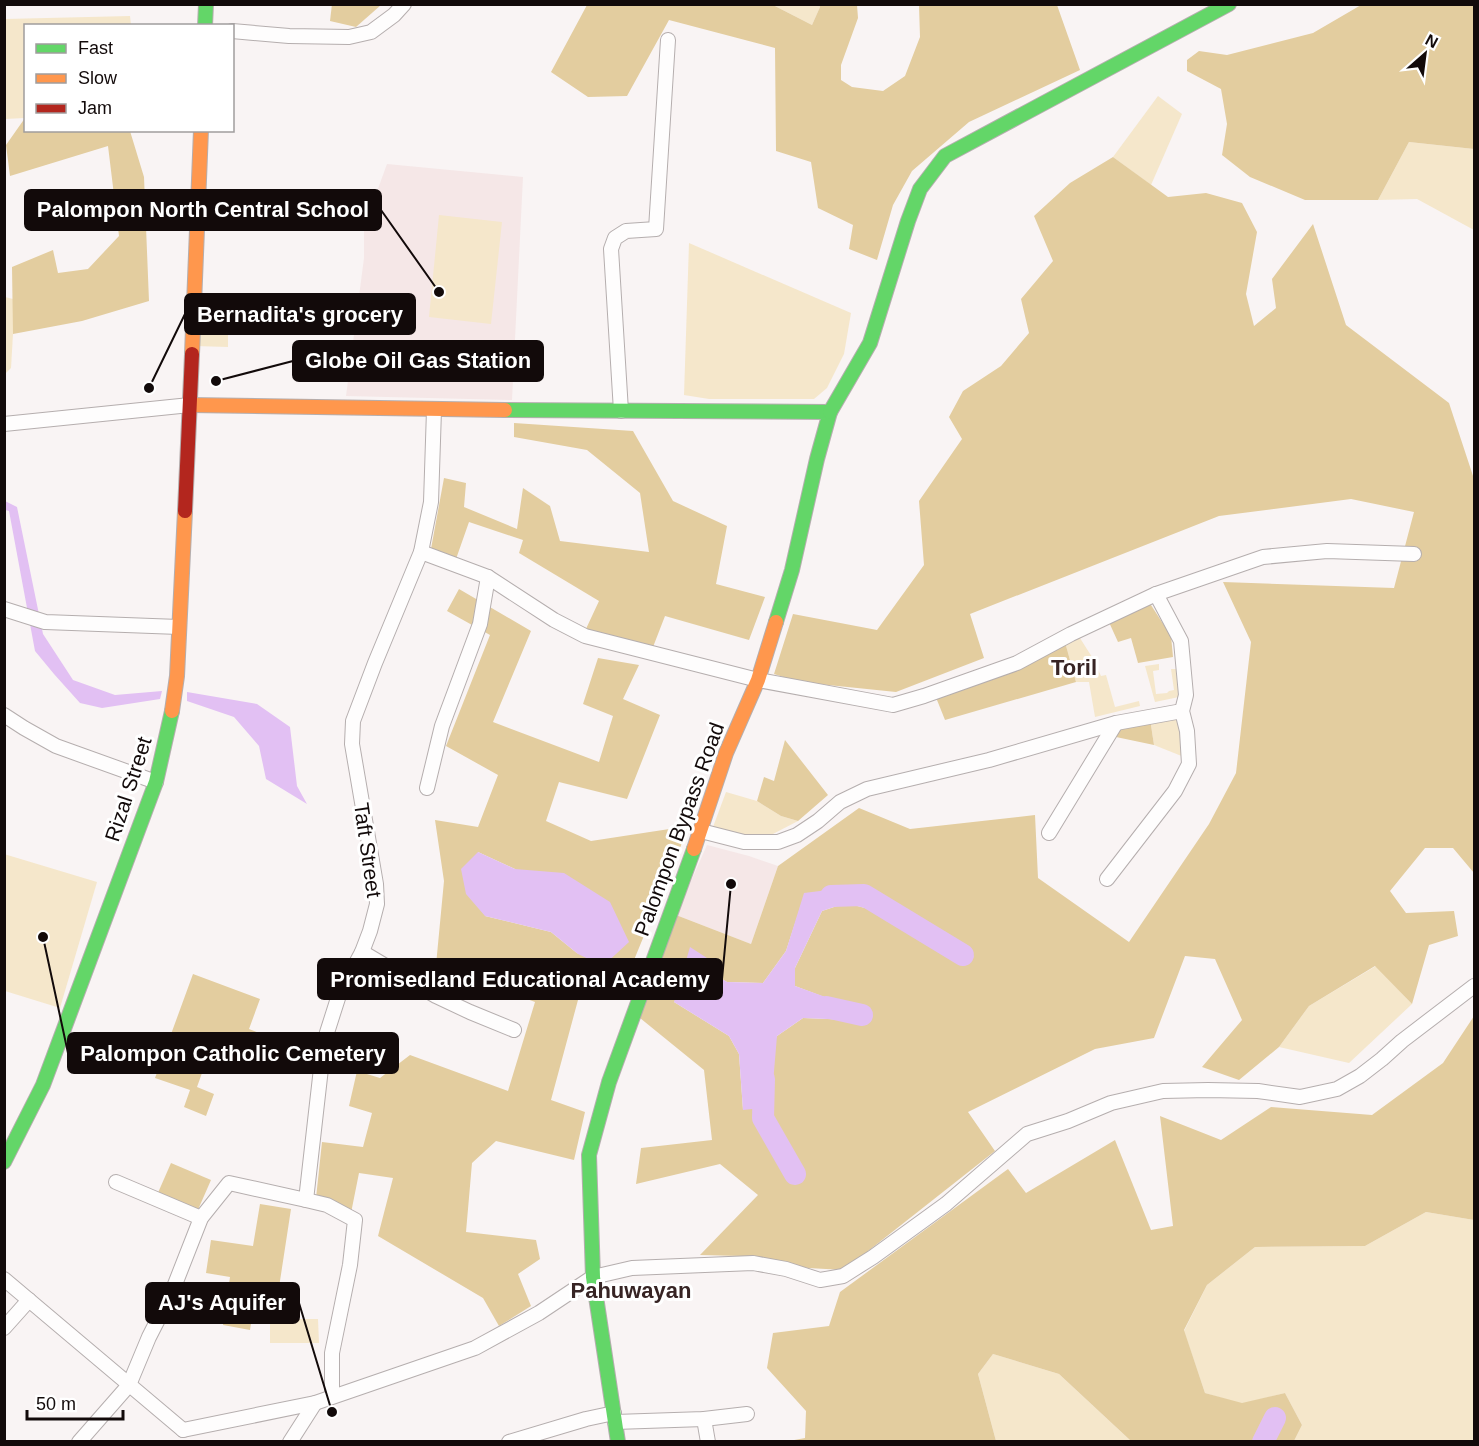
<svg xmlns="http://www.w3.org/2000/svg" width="1479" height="1446" font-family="Helvetica,sans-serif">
  <rect width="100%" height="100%" fill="#f9f4f4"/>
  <g fill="#f5e7e7">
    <polygon points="387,164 523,177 512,400 346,396 364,258 364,227"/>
    <polygon points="707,845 749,856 778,866 751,944 676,915"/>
  </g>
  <g fill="#f5e7cb">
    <polygon points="773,5 819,5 820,7 812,25"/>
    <polygon points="130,16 131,25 26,26 25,118 5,119 5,19"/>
    <polygon points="1158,96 1182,114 1151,185 1113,157"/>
    <polygon points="1409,142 1474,149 1474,230 1417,199 1378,200"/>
    <polygon points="439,215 502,222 491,324 429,317"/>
    <polygon points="689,243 851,313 844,354 827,388 814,399 709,399 684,395"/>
    <polygon points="5,297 13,299 13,334 11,368 5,374"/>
    <polygon points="194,300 228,300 228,347 194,346"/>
    <polygon points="1078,635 1092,657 1101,676 1106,675 1115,707 1139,701 1140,706 1095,717 1089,682 1076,682 1065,642"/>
    <polygon points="1159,664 1159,670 1153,671 1156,694 1167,693 1169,691 1174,690 1171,669 1176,669 1179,697 1155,702 1145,666"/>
    <polygon points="1176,716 1182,721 1184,757 1154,745 1150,719"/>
    <polygon points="726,792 757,801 781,816 798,821 771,835 745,836 713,827"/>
    <polygon points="4,854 97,882 60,1008 5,991"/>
    <polygon points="1376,966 1412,1004 1349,1063 1279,1047 1309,1006"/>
    <polygon points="1426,1212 1474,1220 1474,1441 1294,1441 1302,1425 1285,1393 1242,1404 1205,1393 1184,1331 1207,1285 1255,1247 1365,1246"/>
    <polygon points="270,1319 318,1319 319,1343 270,1343"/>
    <polygon points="993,1354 1059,1374 1131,1441 996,1441 978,1374"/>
  </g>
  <g fill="#e3cd9f" fill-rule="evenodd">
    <polygon points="332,4 381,4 381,5 356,27 330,21"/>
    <polygon points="587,5 773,5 812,25 820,7 819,5 857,5 858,18 841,65 841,80 852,87 883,91 905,76 920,37 919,5 1057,5 1080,70 969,122 912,171 893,205 877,260 849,249 853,225 818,208 811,162 776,151 775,48 669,20 627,96 588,97 551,72"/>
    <polygon points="1361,5 1474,5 1474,149 1409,142 1378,200 1305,200 1250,177 1222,155 1227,124 1221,89 1187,71 1187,60 1199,51 1227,55 1313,33"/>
    <polygon points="25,118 26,130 130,131 144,177 149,301 82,321 13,334 12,267 53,250 58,273 88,269 119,236 108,146 10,176 6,145"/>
    <path d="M1113,157L1168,197L1206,193L1242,203L1257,232L1246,294L1254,326L1276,308L1272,279L1313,224L1346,325L1449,403L1474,479V873L1453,848H1425L1390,891L1406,913L1454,911L1458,936L1429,945L1412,1004L1375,966L1309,1006L1279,1047L1239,1080L1202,1067L1242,1020L1215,959L1185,956L1154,1038L1095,1049L968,1112L995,1151L844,1270L808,1268L741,1256L700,1255L758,1195L720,1164L636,1184L641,1148L712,1140L704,1070L640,1018L676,915L751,944L778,866L859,808L910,829L1035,815L1038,878L1129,942L1209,824L1236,773L1251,642L1223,582L1394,588L1414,512L1351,499L1219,516L970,614L984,658L896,692L799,682L774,674L793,614L877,630L924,565L919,501L962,439L949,417L963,391L1001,366L1029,333L1021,299L1053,261L1034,216L1070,183ZM805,893L884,903L880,912L846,903L822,911L795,968V986L856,1009L852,1020L803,1018L777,1036L743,1110L739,1054L729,1036L674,1002L707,958V970L727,982L763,983L786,951Z"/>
    <polygon points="514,423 633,431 673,501 727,526 716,584 765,597 749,640 665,616 653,647 585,631 599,601 519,553 523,540 469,522 456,559 431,549 444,478 466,483 464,507 517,529 523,488 550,506 560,541 649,552 640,493 587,450 514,437"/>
    <path d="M459,589L531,631L493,722L599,762L613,716L583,704L598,658L639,665L623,699L660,715L627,799L559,782L546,821L591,841L689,826L618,999L578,1000L551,1100L585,1112L574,1160L496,1141L472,1163L466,1232L536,1240L540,1259L518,1274L531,1306L499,1326L483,1298L378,1236L393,1178L359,1173L351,1213L316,1198L322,1142L363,1147L372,1113L349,1106L357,1071L380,1078L410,1055L508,1091L535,1002L436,965L444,881L435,820L478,827L498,775L446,746L490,635L447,611ZM478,852L515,869L578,954L551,932L485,916Z"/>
    <polygon points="1149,602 1171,636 1173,657 1138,663 1131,638 1118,642 1108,620"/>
    <polygon points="1065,642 1076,682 945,720 935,695"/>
    <polygon points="1150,719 1154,745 1116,737 1121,726"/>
    <polygon points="785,740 828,795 798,821 781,816 757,801 764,777 774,781"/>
    <polygon points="193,974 260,999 249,1029 301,1049 296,1063 216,1034 197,1087 214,1094 206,1116 184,1107 190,1090 155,1078"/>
    <polygon points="1474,1016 1474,1220 1426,1212 1365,1246 1255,1247 1207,1285 1184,1330 1205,1393 1242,1403 1285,1393 1302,1425 1294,1441 1131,1441 1059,1374 993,1354 978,1374 996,1441 789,1441 805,1438 806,1411 767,1368 773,1333 829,1326 840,1292 1008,1169 1026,1193 1115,1140 1151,1230 1173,1226 1160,1116 1221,1140 1271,1107 1372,1115 1443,1063"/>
    <polygon points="171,1163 211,1180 197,1212 157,1195"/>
    <polygon points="260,1204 291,1209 276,1307 254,1304 250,1330 223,1325 230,1277 206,1273 211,1240 253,1246"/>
  </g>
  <g fill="#e2c0f3">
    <polygon points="5,501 17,507 43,634 73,680 115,695 162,691 160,699 102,708 80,703 54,674 35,651 9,511 5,510"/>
    <polygon points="187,692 257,704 290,727 297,786 307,804 266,779 259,746 234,717 187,701"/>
    <polygon points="478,852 515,869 564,873 610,902 629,942 603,966 578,954 551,932 485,916 466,894 461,869"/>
    <polygon points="836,889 884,902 880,912 846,903 822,911 795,968 795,986 856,1008 852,1020 803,1018 777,1036 771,1107 743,1110 739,1054 729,1036 674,1002 690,947 707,958 707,970 727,982 763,983 786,951 804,893"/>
  </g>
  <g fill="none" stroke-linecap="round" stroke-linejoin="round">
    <g stroke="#e2c0f3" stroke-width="22">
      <polyline points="831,896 864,895 963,955"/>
      <polyline points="826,1007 862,1015"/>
      <polyline points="764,1079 763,1118 795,1174"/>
      <polyline points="1263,1442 1275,1418"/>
    </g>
    <g stroke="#b5aeae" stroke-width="16">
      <g id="street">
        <polyline points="232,31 289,36 349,37 371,32 394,15 404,4"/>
        <polyline points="621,411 611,249 615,238 626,231 656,229 668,40"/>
        <polyline points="4,424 190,405"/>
        <polyline points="421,552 488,577 554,620 585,636 758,680 893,705 924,696 1017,663 1071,634 1156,594 1263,557 1327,551 1414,554"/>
        <polyline points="4,609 45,622 179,627"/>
        <polyline points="4,715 24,728 56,746 156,782"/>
        <polyline points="427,788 442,726 480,624 488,577"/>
        <polyline points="701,831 744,842 778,842 797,835 818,821 840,802 867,789 989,760 1116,723 1182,711"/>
        <polyline points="1049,833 1116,723"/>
        <polyline points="1107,879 1175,791 1189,764 1187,731 1182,711 1186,695 1181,641 1156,594"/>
        <polyline points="362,952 436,996 470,1012 514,1030"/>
        <polyline points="116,1182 201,1218"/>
        <polyline points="306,1200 327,1205 355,1220 350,1265 332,1353 332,1396"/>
        <polyline points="4,1279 183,1430"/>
        <polyline points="4,1328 29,1300"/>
        <polyline points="704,1419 708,1442"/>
        <polyline points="615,1422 704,1419 747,1414"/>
        <polyline points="183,1430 315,1403 475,1348 539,1313 593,1277 632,1268 753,1263 786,1269 820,1280 843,1276 873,1257 946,1204 1027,1134 1068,1121 1111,1103 1163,1091 1208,1090 1258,1091 1300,1097 1337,1089 1360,1076 1382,1059 1402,1041 1474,986"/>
        <polyline points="79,1442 129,1385 149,1337 172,1292 201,1218 229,1183 306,1200 324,1042 339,995 362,952 370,931 377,904 376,884 352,744 353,721 375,663 421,552 431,502 434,410"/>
        <polyline points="290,1442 315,1403"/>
        <polyline points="509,1442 586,1419 614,1413"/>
      </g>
    </g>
    <g stroke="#b5aeae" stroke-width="16">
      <g id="fast">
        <polyline points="205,26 206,4"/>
        <polyline points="505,410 830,412 817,459 792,570 776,622"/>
        <polyline points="830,412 870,343 908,221 920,189 945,156 1229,4"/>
        <polyline points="4,1162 43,1085 156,782 172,711"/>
        <polyline points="618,1442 593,1277 589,1155 609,1082 694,849"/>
      </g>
    </g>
    <g stroke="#b5aeae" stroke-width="16">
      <g id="slow">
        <polyline points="192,354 201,130"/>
        <polyline points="190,405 505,410"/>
        <polyline points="172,711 177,676 185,511"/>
        <polyline points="694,849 726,753 758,680 776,622"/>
      </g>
    </g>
    <g stroke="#b5aeae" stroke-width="16">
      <polyline id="jam" points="185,511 192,354"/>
    </g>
    <use href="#street" stroke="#fefdfd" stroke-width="14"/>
    <use href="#fast" stroke="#63d668" stroke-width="14"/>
    <use href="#slow" stroke="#ff974d" stroke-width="14"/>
    <use href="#jam" stroke="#b3261e" stroke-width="14"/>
  </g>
  <g text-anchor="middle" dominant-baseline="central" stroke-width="6" stroke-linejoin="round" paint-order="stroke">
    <g font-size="21" fill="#120a0a" stroke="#fff">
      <text transform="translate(128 789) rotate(-72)">Rizal Street</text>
      <text transform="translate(679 829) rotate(-70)">Palompon Bypass Road</text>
      <text transform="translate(368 850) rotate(82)">Taft Street</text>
    </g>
    <g font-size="22" font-weight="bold" fill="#372424" stroke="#fff">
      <text x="1074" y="667">Toril</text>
      <text x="631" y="1290">Pahuwayan</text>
    </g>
  </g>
  <path fill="none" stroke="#120a0a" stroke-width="2" d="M439 292L381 210M149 388L185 314M216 381L293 361M731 884L722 979M43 937L68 1053M332 1412L299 1303"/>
  <g fill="#120a0a" stroke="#fff" stroke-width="2">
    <circle cx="439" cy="292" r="6"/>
    <circle cx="149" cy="388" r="6"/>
    <circle cx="216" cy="381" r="6"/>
    <circle cx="731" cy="884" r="6"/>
    <circle cx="43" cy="937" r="6"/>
    <circle cx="332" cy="1412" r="6"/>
  </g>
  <g fill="#120a0a" stroke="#120a0a" stroke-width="2">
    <rect x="25" y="190" width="356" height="40" rx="6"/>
    <rect x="185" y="294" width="230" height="40" rx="6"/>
    <rect x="293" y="341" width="250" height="40" rx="6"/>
    <rect x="318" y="959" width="404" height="40" rx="6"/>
    <rect x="68" y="1033" width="330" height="40" rx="6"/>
    <rect x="146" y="1283" width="153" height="40" rx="6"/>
  </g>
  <g font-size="22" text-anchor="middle" font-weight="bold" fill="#fff">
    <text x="203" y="217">Palompon North Central School</text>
    <text x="300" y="322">Bernadita's grocery</text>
    <text x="418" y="368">Globe Oil Gas Station</text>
    <text x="520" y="987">Promisedland Educational Academy</text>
    <text x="233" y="1061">Palompon Catholic Cemetery</text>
    <text x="222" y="1310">AJ's Aquifer</text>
  </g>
  <rect width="1479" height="1446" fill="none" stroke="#120a0a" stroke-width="12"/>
  <rect x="24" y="24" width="210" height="108" fill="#ffffff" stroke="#a09d9d" stroke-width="1.5"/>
  <rect x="36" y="44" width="30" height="9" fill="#63d668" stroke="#a09d9d" stroke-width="1.5"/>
  <text x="78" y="54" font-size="18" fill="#120a0a">Fast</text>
  <rect x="36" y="74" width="30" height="9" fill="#ff974d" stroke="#a09d9d" stroke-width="1.5"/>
  <text x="78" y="84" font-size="18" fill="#120a0a">Slow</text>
  <rect x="36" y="104" width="30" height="9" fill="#b3261e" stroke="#a09d9d" stroke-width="1.5"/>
  <text x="78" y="114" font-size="18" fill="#120a0a">Jam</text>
  <g transform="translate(1425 54) rotate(28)" stroke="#ffffff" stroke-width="4.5" paint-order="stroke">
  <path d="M0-4.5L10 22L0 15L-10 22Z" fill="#120a0a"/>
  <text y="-9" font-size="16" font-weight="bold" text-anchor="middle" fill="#120a0a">N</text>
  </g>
  <path d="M27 1410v9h96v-9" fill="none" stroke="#120a0a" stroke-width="3"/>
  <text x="36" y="1410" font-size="18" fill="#120a0a" stroke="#ffffff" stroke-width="4.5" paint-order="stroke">50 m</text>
</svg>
